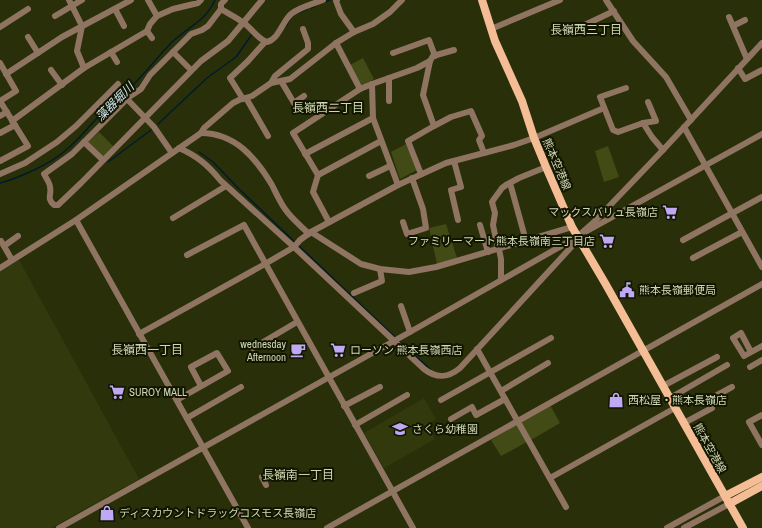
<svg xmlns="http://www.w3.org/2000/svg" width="762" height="528" font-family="'Archivo Narrow','Noto Sans JP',sans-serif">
  <rect width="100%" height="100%" fill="#292f08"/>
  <g fill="#32390c">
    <polygon points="19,260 139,479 51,528 0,528 0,271"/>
    <polygon points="424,398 436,419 427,425 435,439 384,468 364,433"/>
  </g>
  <g fill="#424b15">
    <polygon points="363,58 374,79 362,86 350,65"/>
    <polygon points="99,132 114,147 105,156 103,156 89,143 89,141"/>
    <polygon points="406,144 417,170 400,179 391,152"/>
    <polygon points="608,146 619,177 604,182 595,151"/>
    <polygon points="446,224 457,258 437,264 429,228"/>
    <polygon points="550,405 560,423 531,440 521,422"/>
    <polygon points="517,424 527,442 501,456 491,440"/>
  </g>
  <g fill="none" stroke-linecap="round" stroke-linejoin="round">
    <g stroke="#021b2a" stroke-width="1.5">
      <polyline points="324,2 330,0"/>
      <polyline points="311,8 317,5"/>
      <polyline points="298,13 307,9"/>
      <polyline points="286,26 290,19"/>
      <polyline points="158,124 207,78 236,57 253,33"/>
      <polyline points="199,152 213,162 239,189 296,243"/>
      <polyline points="108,162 151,130"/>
      <path d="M0,183C19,178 50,164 65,151C79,140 89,126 101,114C113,103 124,93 135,83C148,70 159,55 172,42C189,26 205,22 215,0"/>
      <polyline points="299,246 396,338"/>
      <polyline points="399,341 430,369"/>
    </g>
    <g stroke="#8f7461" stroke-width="6">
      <path d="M225,0L221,4V9L208,26L202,30L191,34L150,75L141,89L129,97L72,154L44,174C46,178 50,183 50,187C52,195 46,198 54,205H58L81,183L201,61L228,41L262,0"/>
      <polyline points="337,0 336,1 341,14 354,32"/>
      <polyline points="606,0 633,41 666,77 691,120"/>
      <polyline points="115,9 124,26"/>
      <path d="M221,9C229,14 238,18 245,24C252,29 259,40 267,42C279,39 282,22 291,14C300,7 313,4 323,0"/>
      <polyline points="55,16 82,0"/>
      <polyline points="157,16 173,9 198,3 201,0"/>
      <polyline points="729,17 747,59"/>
      <polyline points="733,26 745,20"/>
      <polyline points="0,27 28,9"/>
      <polyline points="561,28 574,30 614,11"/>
      <polyline points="491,29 560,0"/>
      <polyline points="147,31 152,38"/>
      <polyline points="28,37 38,53"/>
      <polyline points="111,52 117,62"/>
      <polyline points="173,52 191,70"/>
      <polyline points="393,53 429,40 435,56"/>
      <polyline points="0,63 16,91 0,101"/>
      <polyline points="84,68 147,31 150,24 157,16 148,0"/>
      <polyline points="738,68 745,79 762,70"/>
      <polyline points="51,70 62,85"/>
      <polyline points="6,74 62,37 131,0"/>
      <polyline points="281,81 294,103 304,96"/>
      <polyline points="271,83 275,76 308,49 308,43 303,29"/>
      <polyline points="372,84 417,68 430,61 433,56 454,50"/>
      <polyline points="626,88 600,97 613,130 618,132 643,123 652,137 663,150"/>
      <polyline points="246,98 268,136"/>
      <polyline points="127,99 154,127 172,153"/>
      <polyline points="243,99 230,78 248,61 265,42"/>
      <polyline points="0,101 28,146 0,161"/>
      <polyline points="389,101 389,78"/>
      <polyline points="0,116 7,112"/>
      <polyline points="373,118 398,185"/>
      <polyline points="12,121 84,68 77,51 82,26 69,0"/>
      <polyline points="643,123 656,121 648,102"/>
      <polyline points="434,126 451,117 471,111 482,136 479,140 484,153"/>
      <polyline points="684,127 762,267"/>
      <polyline points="0,133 15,125"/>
      <path d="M201,133C235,133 256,158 272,185C276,193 280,202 285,209C291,218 301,226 309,234"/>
      <polyline points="84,142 103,160"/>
      <path d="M179,148C197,156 208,165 220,180L294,247L424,369C437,379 448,378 460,368L574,244L577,237L594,222L663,150L762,43"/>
      <polyline points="305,154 373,118 372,84 360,89"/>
      <polyline points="454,161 461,187 451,190 458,220"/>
      <polyline points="0,174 25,163 57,142 76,126 118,84"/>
      <polyline points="421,174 408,141 434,126 423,95 430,61"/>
      <polyline points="318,175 381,141"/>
      <polyline points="369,176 390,166"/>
      <polyline points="510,183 526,241"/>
      <polyline points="173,218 226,186"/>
      <polyline points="76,220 248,528"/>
      <polyline points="329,222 313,192 318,175 293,133 360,89 336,43"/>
      <polyline points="403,222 407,234 426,228 423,209 412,178"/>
      <polyline points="480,225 488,252"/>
      <polyline points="587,231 762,134"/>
      <polyline points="311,232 361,264 380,269 409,272 436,267 572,227"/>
      <polyline points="683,240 762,197"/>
      <polyline points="1,241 12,260"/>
      <polyline points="4,246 18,236"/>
      <polyline points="498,249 493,225 495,213 492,202 494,199 502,188 506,185 519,178 546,167"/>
      <polyline points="499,249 501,259 501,280"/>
      <polyline points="187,255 244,225 413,528"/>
      <polyline points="693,258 742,232"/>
      <polyline points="0,268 76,220 201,133 204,128 233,103 239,100 252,96 271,83 290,79 336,43 354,32 373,24 390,12 402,0"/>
      <polyline points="354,293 382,281 380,269"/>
      <polyline points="401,306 410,332"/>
      <polyline points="139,334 265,264 294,247 300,240 311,232 398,185 446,163 514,145 534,138 604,108"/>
      <polyline points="253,348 297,322"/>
      <polyline points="477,349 566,507"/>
      <polyline points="751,352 741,333 733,338 744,356 762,346"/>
      <polyline points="750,367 762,360"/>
      <polyline points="663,386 717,357"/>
      <polyline points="501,391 548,363"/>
      <polyline points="670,398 727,365"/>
      <polyline points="177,400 228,371 217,353 191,367 201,386"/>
      <polyline points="441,400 551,338"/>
      <polyline points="344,406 380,387"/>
      <polyline points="762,415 749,422 762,445"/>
      <polyline points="187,418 241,387"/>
      <polyline points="451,419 472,407 476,415 505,399"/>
      <polyline points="684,423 712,408 708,400 732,387"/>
      <polyline points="355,425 407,395"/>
      <polyline points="262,477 266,485"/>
      <polyline points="550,478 675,408"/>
      <polyline points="59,528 410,332 577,237"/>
      <polyline points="327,528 762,284"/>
      <polyline points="667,528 725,496"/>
      <polyline points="684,528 729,504"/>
    </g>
    <g stroke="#f4bd95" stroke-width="8">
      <polyline points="482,0 495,41 522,101 534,138 546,167 572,227 605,283 743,528"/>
      <polyline points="725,496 762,477"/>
      <polyline points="729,504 762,486"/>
    </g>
  </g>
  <defs>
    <g id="supermarket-bare" transform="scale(1.2)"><path d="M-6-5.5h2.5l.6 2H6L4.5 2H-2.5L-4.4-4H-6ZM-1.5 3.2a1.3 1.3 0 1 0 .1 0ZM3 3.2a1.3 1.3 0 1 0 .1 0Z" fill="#bfa9f4" stroke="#121600" stroke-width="2.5" paint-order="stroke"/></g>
    <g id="civic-bare" transform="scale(1.2)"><path d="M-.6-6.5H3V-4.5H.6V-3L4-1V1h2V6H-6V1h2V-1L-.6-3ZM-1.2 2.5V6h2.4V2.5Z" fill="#bfa9f4" stroke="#121600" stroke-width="2.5" paint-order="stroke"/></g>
    <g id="cafe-bare" transform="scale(1.2)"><path d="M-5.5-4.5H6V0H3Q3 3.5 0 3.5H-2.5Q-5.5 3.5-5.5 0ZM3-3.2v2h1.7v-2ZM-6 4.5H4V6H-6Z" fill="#bfa9f4" stroke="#121600" stroke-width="2.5" paint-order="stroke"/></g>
    <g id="shop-bare" transform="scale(1.2)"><path d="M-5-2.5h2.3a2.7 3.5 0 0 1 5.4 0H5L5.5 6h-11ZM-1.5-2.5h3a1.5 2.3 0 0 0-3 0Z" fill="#bfa9f4" stroke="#121600" stroke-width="2.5" paint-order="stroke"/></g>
    <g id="school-bare" transform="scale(1.2)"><path d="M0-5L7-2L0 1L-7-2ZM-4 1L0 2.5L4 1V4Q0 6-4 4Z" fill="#bfa9f4" stroke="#121600" stroke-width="2.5" paint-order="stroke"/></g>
  </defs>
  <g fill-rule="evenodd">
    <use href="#supermarket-bare" x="670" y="212"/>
    <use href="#supermarket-bare" x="607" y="241"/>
    <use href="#civic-bare" x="627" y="290"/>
    <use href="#cafe-bare" x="298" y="350"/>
    <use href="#supermarket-bare" x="338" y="350"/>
    <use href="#supermarket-bare" x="117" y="392"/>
    <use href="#shop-bare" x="616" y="400"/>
    <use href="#school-bare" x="400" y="429"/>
    <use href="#shop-bare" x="107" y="513"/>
  </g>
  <g text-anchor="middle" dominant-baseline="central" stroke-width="4" stroke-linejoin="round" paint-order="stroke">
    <g font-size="11" fill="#cfd7b3" stroke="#121600">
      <text transform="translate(557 164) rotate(67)">熊本空港線</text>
      <text transform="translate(710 448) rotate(61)">熊本空港線</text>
    </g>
    <g font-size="11" fill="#cfd7b3" stroke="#121600" text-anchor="start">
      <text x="658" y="212" text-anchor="end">マックスバリュ長嶺店</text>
      <text x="595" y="241" text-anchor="end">ファミリーマート熊本長嶺南三丁目店</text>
      <text x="639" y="290">熊本長嶺郵便局</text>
      <text x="286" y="344" text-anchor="end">wednesday<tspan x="286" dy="13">Afternoon</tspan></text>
      <text x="350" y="350">ローソン 熊本長嶺西店</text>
      <text x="129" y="392">SUROY MALL</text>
      <text x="628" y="400">西松屋・熊本長嶺店</text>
      <text x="412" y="429">さくら幼稚園</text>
      <text x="119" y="513">ディスカウントドラッグコスモス長嶺店</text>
    </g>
    <g font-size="12" fill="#cfd7b3" stroke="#121600">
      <text x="586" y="30">長嶺西三丁目</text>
      <text x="328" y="108">長嶺西二丁目</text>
      <text x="147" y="350">長嶺西一丁目</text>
      <text x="298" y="475">長嶺南一丁目</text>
    </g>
    <g font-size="12" font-style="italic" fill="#cfe3f0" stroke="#121600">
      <text transform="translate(115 102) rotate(-45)">藻器堀川</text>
    </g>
  </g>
</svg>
